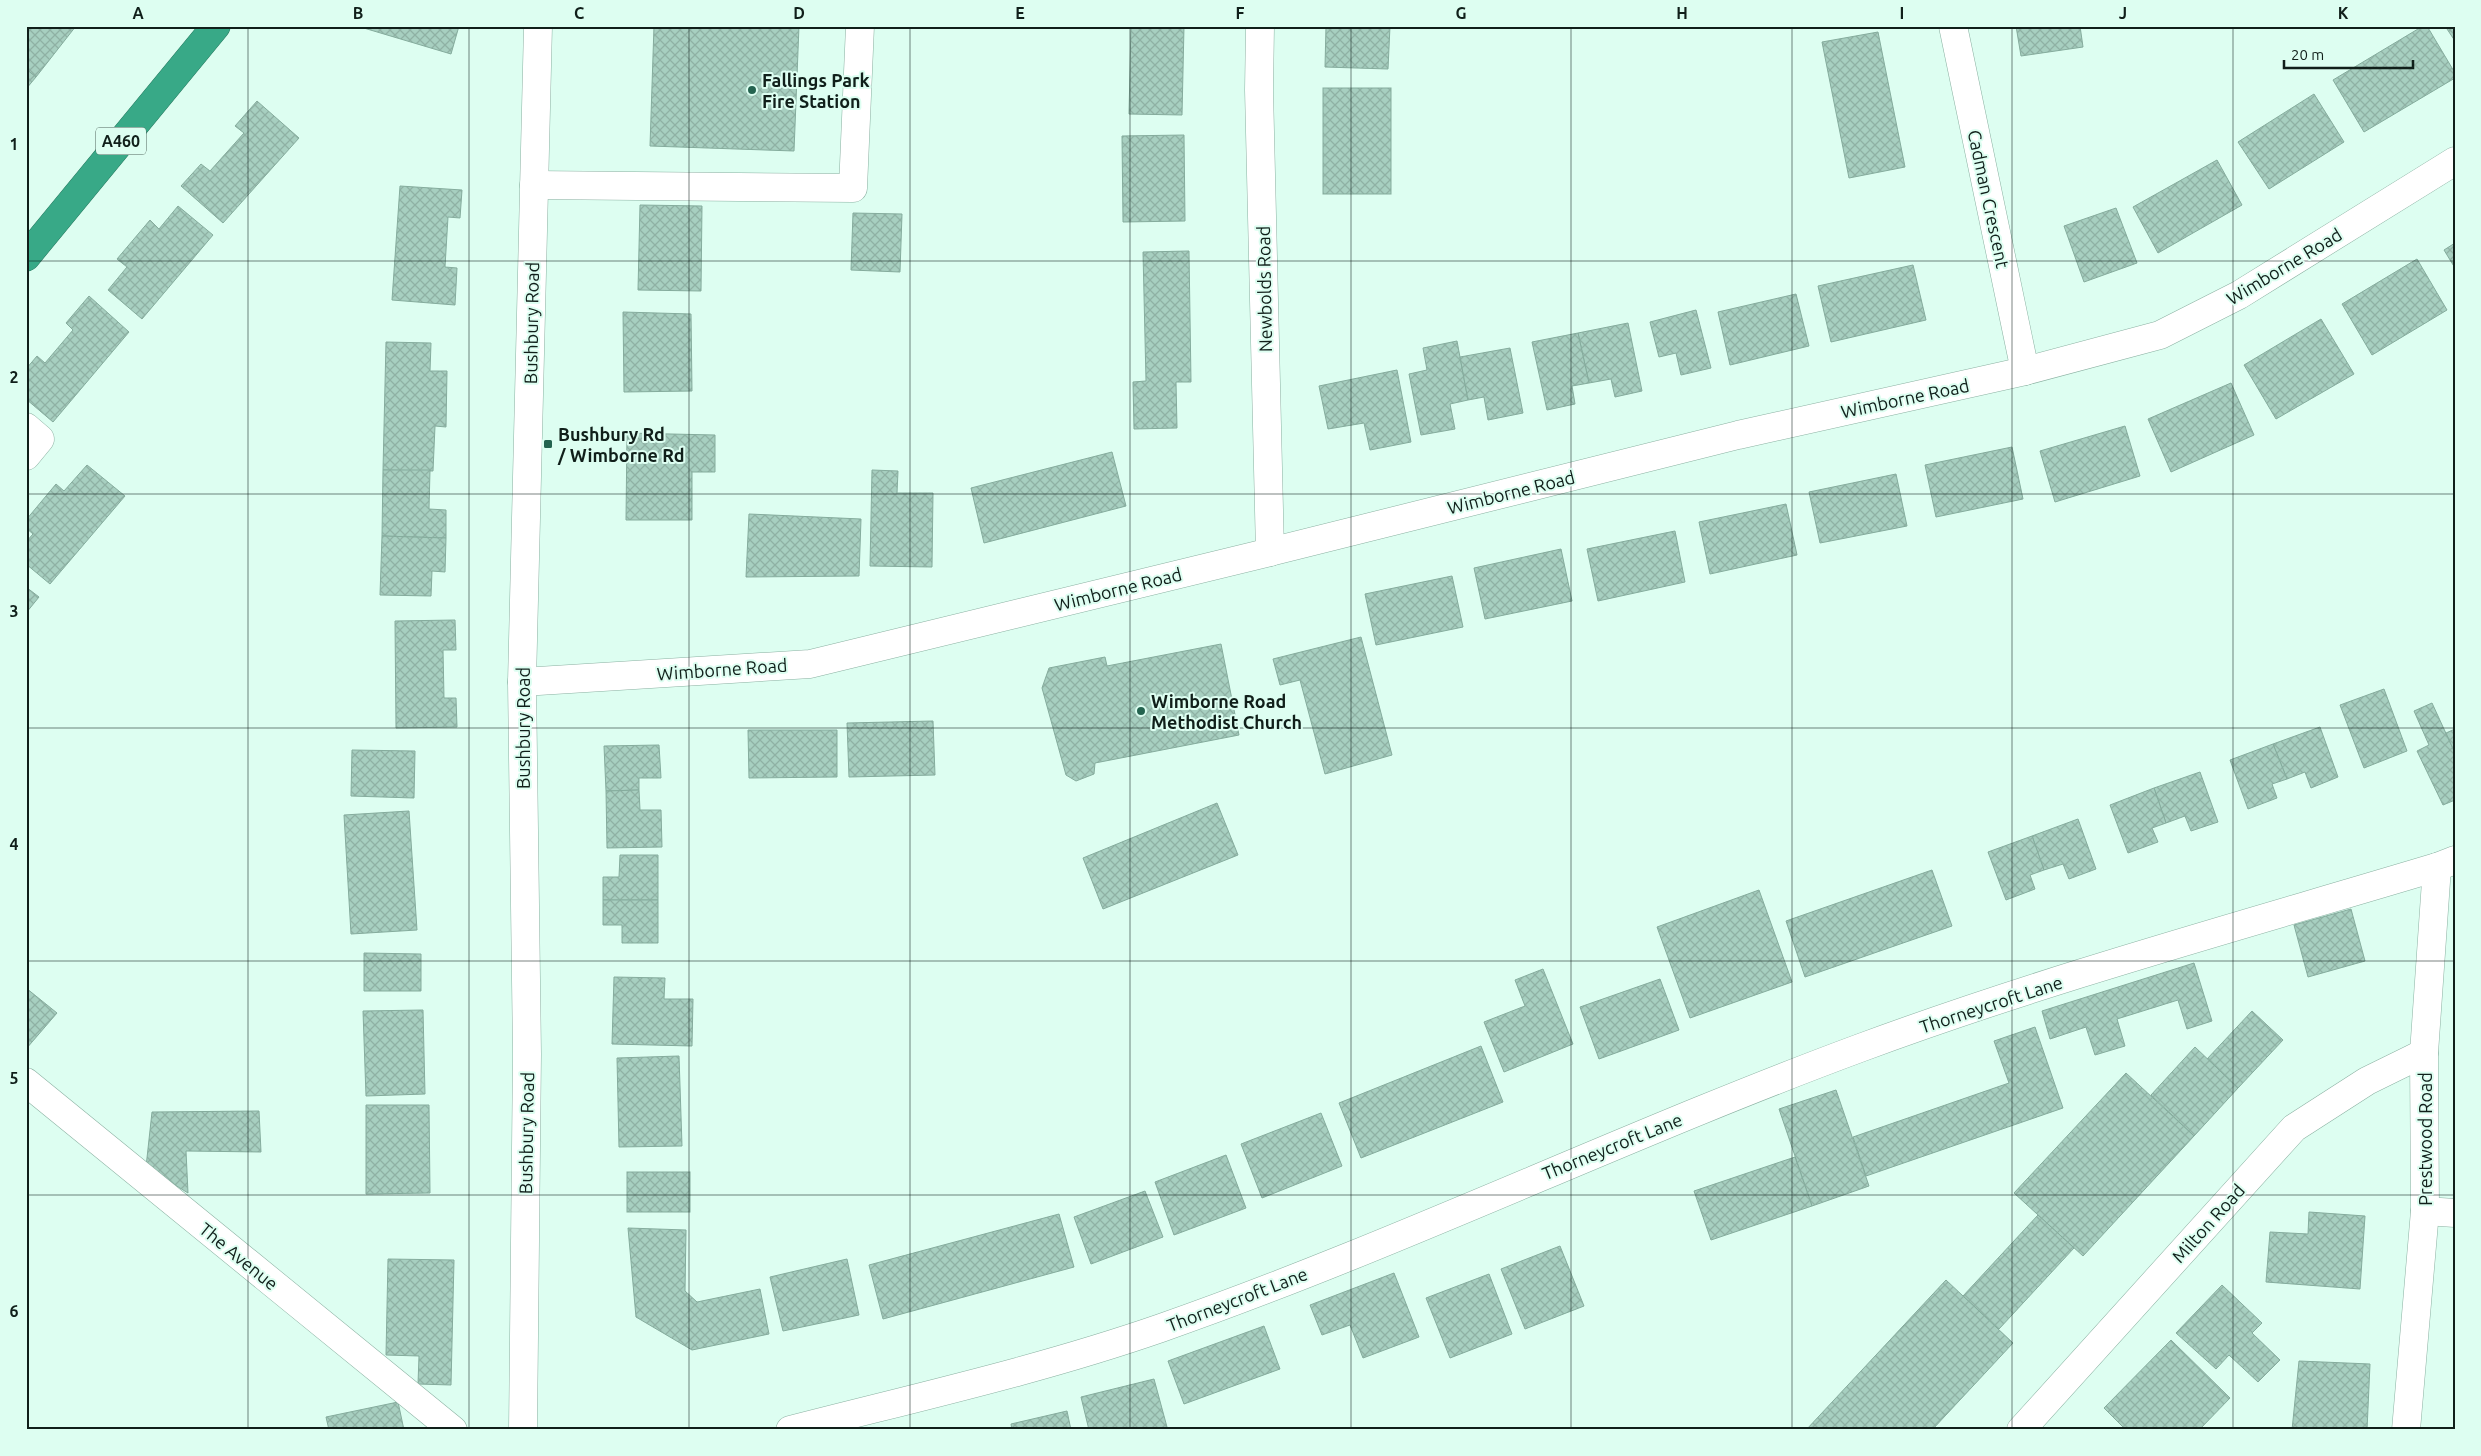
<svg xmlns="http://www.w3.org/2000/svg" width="2481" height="1456" font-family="Ubuntu,sans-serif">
  <defs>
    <pattern id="building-cross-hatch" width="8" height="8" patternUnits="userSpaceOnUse" patternTransform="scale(1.25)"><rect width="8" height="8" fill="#a7cfc0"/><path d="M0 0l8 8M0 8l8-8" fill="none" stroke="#8fb1a4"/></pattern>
  </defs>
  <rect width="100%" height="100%" fill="#ddfef1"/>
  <g fill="url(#building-cross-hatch)" stroke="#85ac9d">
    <polygon points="26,26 76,26 36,77 26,69"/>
    <polygon points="357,26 459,26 451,54"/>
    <polygon points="654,26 799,26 794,151 650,146"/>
    <polygon points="1131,26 1184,26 1182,115 1129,114"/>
    <polygon points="1326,26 1390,26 1388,69 1325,67"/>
    <polygon points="2016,26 2080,26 2083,47 2021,56"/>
    <polygon points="2423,26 2427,26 2455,73 2455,78 2364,132 2333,80"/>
    <polygon points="2445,26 2455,26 2455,41"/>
    <polygon points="1878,32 1905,167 1849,178 1822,42"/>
    <polygon points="26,69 36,77 26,89"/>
    <rect x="1323" y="88" width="68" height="106"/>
    <polygon points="2314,94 2344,142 2269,189 2238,142"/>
    <polygon points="257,101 299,138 223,223 181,186 201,164 210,171 244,133 235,126"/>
    <polygon points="1184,135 1185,221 1123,222 1122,136"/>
    <polygon points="2217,160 2242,205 2158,253 2133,207"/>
    <polygon points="400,186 462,190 460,218 448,217 445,267 457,268 455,305 392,300"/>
    <polygon points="640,205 702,206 701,291 638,290"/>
    <polygon points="178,206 213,235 142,319 108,290 127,267 117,259 150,220 159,229"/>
    <polygon points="2116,208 2137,263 2084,282 2064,226"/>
    <polygon points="853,213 902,214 900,272 851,270"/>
    <polygon points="2455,243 2455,268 2444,250"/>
    <polygon points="1189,251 1191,382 1176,382 1177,428 1134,429 1133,382 1146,381 1143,252"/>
    <polygon points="2417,259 2447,310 2372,355 2342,304"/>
    <polygon points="1913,265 1926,320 1831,342 1818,286"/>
    <polygon points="1796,294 1809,346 1730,365 1718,312"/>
    <polygon points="89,296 129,332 53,422 26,399 26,369 37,356 45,363 73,330 66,323"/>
    <polygon points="1696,310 1711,368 1681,375 1676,353 1659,357 1650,322"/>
    <polygon points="623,312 691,314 692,391 624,392"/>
    <polygon points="2321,319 2354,374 2276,419 2244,365"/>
    <polygon points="1628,323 1642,391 1615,397 1611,379 1589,383 1578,333"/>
    <polygon points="1578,333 1589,383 1572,386 1575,404 1547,410 1532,342"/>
    <polygon points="1457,341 1468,400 1450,404 1455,429 1421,435 1409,374 1427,370 1423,348"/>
    <polygon points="386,342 431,343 430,371 447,371 446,427 435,426 433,471 383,470"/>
    <polygon points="1510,348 1523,413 1488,420 1484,397 1468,400 1460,357"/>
    <polygon points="1397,370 1411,442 1370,450 1364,423 1328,429 1319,386"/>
    <polygon points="2231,383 2254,435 2171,472 2148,419"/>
    <polygon points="2125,426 2140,476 2055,502 2040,451"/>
    <polygon points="627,433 715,435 715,472 692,472 692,520 626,520"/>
    <polygon points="2012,447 2023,499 1936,517 1925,465"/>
    <polygon points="1112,452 1126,506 984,543 971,488"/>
    <polygon points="87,465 125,496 50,584 26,564 26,542 33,534 26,528 26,520 56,484 64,491"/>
    <polygon points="383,470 430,470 429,509 446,510 446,538 382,536"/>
    <polygon points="872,470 898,471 897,493 933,493 932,567 870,566"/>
    <polygon points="1896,474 1907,526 1820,543 1809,492"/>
    <polygon points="1786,504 1797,555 1710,574 1699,522"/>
    <polygon points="749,514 861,519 859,576 746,577"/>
    <polygon points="1675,531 1685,582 1598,601 1587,549"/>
    <polygon points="382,536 446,538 445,572 432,571 431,596 380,595"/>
    <polygon points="1561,549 1572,601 1485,619 1474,568"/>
    <polygon points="1452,576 1463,627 1376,645 1365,594"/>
    <polygon points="26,587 39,597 26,613"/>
    <polygon points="455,620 456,650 443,650 444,698 456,698 457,727 396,728 395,621"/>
    <polygon points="1361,637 1392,755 1325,774 1300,680 1280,685 1273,659"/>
    <polygon points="1221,644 1239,735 1095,763 1094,774 1076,781 1066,775 1042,688 1049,668 1105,657 1107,666"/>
    <polygon points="2384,689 2407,751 2364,768 2340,705"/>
    <polygon points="2432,703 2455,753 2455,800 2443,805 2417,751 2429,745 2414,711"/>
    <polygon points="933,721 935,775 849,777 847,723"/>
    <polygon points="2320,727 2338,777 2311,788 2305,772 2287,779 2273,744"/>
    <polygon points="2455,729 2455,753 2446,733"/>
    <polygon points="748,730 837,730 837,777 749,778"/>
    <polygon points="2273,744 2287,779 2272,784 2277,798 2248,809 2230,760"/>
    <polygon points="659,745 661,778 639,778 639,790 606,791 604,746"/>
    <polygon points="352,750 415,751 414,798 351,796"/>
    <polygon points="2200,772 2218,822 2191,831 2185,816 2166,823 2154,788"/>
    <polygon points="2154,788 2166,823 2152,828 2158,842 2128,853 2110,805"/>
    <polygon points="639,790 640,810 661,810 662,847 607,848 606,791"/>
    <polygon points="1217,803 1238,855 1103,909 1083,858"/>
    <polygon points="409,811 417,930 351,934 344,815"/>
    <polygon points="2078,819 2096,869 2069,879 2063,864 2044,870 2032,836"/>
    <polygon points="2032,836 2044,870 2030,875 2035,889 2006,900 1988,852"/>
    <polygon points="620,855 658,855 658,900 603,900 603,877 619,877"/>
    <polygon points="1932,870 1952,926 1805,977 1786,921"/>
    <polygon points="1759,890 1792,982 1690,1018 1657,927"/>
    <polygon points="603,900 658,900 658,943 622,943 622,925 603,925"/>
    <polygon points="2351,909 2365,961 2308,977 2294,925"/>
    <polygon points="364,953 421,954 421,991 364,991"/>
    <polygon points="2194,963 2212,1021 2187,1029 2178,1000 2117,1019 2125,1046 2095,1055 2086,1027 2050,1039 2042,1011"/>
    <polygon points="1543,969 1573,1044 1504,1072 1484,1022 1525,1006 1515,980"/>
    <polygon points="614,977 665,978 664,999 693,999 692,1046 612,1044"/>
    <polygon points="1660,979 1679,1030 1599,1059 1580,1007"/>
    <polygon points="26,988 57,1013 26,1049"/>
    <polygon points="423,1010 425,1094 366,1096 363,1011"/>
    <polygon points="2252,1011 2283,1040 2238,1088 2207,1059"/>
    <polygon points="2035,1027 2063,1108 1866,1176 1853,1137 2009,1083 1994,1041"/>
    <polygon points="1481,1046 1503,1102 1361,1158 1339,1103"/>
    <polygon points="2195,1047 2238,1088 2194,1136 2151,1095"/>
    <polygon points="679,1056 682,1146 619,1147 617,1058"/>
    <polygon points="2126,1073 2194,1136 2083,1256 2014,1193"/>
    <polygon points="1836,1090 1869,1186 1812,1206 1779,1109"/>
    <polygon points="366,1105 429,1105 430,1193 366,1194"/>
    <polygon points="259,1111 261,1152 186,1151 188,1193 146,1167 152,1112"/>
    <polygon points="1321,1113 1342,1166 1262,1198 1241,1144"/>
    <polygon points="1226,1155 1246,1208 1174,1235 1155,1182"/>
    <polygon points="1795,1157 1812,1206 1711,1240 1694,1191"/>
    <rect x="627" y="1172" width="63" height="40"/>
    <polygon points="1145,1191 1163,1237 1091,1264 1074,1217"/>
    <polygon points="2309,1212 2365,1216 2360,1289 2266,1282 2270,1232 2308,1234"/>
    <polygon points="1059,1214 1074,1267 883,1319 869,1265"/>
    <polygon points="2038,1215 2074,1248 1999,1329 1963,1296"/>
    <polygon points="628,1228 686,1230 685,1291 697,1302 760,1289 769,1334 692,1350 636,1317"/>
    <polygon points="1560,1246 1584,1306 1525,1329 1501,1269"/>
    <polygon points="388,1259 454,1260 451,1385 418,1384 419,1356 386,1355"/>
    <polygon points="847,1259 859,1315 783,1331 770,1277"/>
    <polygon points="1394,1273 1419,1337 1363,1358 1350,1325 1322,1335 1310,1305"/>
    <polygon points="1489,1274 1512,1334 1450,1358 1426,1298"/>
    <polygon points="1946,1280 2013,1343 1932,1430 1806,1430"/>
    <polygon points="2222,1285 2262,1323 2252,1333 2280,1360 2258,1382 2229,1355 2216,1369 2176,1333"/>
    <polygon points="1264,1326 1280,1369 1184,1404 1168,1361"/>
    <polygon points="2171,1340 2230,1398 2199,1430 2126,1430 2104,1408"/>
    <polygon points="2299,1361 2370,1364 2367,1430 2292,1430"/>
    <polygon points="1154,1379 1167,1427 1155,1430 1089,1430 1081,1397"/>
    <polygon points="398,1402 404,1430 329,1430 326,1417"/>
    <polygon points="1067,1411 1071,1430 1012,1430 1011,1424"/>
  </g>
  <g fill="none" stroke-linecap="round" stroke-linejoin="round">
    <g stroke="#8bb1a2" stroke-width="29">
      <g id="minor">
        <polyline points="1260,26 1259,90 1270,552"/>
        <polyline points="1953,26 2025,371"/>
        <polyline points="534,185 853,188 860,26"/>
        <polyline points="26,427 40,439 26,456"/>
        <polyline points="522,682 810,664 1270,552 1738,435 2025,371 2160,335 2239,295 2455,161"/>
        <polyline points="26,1082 453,1430"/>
        <polyline points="2425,1211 2455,1213"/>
        <polyline points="523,1430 527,1054 522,682 538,26"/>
        <path d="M790,1430C914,1398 1040,1370 1161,1328C1398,1245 1625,1135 1860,1048C2049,978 2244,925 2437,867L2455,860"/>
        <polyline points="2021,1430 2294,1128 2367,1081 2424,1053"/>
        <polyline points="2406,1430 2425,1211 2424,1053 2437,867"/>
      </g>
    </g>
    <g stroke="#2a7961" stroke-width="29">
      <polyline id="highway" points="26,257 216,26"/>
    </g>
    <use href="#minor" stroke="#fff" stroke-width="28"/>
    <use href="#highway" stroke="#38a987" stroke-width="28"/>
  </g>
  <path fill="none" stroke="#101f1a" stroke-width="1" stroke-opacity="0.55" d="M248,26V1430M469,26V1430M689,26V1430M910,26V1430M1130,26V1430M1351,26V1430M1571,26V1430M1792,26V1430M2012,26V1430M2233,26V1430M26,261H2455M26,494H2455M26,728H2455M26,961H2455M26,1195H2455"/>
  <g fill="#24634f" stroke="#ddfef1" stroke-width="2">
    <circle cx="752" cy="90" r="5"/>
    <rect x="543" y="439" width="10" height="10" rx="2.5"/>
    <circle cx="1141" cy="711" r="5"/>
  </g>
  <g text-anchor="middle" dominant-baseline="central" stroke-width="4" stroke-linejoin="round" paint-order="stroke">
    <rect fill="#ddfef1" stroke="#4e625a" stroke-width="1" x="96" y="127.5" width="50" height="27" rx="4"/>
    <g font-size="16" font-weight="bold" fill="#101f1a">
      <text x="121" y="141">A460</text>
    </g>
    <g font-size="18" font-weight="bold" fill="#101f1a" stroke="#ddfef1" text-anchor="start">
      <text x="762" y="80">Fallings Park<tspan x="762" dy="21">Fire Station</tspan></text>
      <text x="558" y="434">Bushbury Rd<tspan x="558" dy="21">/ Wimborne Rd</tspan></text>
      <text x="1151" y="701">Wimborne Road<tspan x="1151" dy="21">Methodist Church</tspan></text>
    </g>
    <g font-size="18" fill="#101f1a" stroke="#ddfef1">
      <text transform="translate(1989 199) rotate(78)">Cadman Crescent</text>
      <text transform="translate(2284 266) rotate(-31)">Wimborne Road</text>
      <text transform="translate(1264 289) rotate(-91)">Newbolds Road</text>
      <text transform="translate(531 323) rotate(-89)">Bushbury Road</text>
      <text transform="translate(1905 398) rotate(-12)">Wimborne Road</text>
      <text transform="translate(1511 492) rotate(-14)">Wimborne Road</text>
      <text transform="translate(1118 589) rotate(-14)">Wimborne Road</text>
      <text transform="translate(722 669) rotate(-4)">Wimborne Road</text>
      <text transform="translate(523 728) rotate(-90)">Bushbury Road</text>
      <text transform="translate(1991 1004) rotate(-18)">Thorneycroft Lane</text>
      <text transform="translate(526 1133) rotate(-89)">Bushbury Road</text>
      <text transform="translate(2425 1139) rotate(-90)">Prestwood Road</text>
      <text transform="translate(1612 1146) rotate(-22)">Thorneycroft Lane</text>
      <text transform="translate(2208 1223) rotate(-48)">Milton Road</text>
      <text transform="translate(239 1256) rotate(39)">The Avenue</text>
      <text transform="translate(1237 1299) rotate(-21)">Thorneycroft Lane</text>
    </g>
  </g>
  <rect width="2481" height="1456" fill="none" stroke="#ddfef1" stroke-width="55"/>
  <path d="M2284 60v8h129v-8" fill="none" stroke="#101f1a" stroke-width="2.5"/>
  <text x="2291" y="60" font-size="15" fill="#101f1a" stroke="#ddfef1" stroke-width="4" paint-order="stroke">20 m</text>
  <rect x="28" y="28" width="2426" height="1400" fill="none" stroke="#101f1a" stroke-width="2"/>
  <g font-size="16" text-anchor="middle" font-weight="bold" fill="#101f1a">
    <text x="138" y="19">A</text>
    <text x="358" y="19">B</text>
    <text x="579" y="19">C</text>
    <text x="799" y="19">D</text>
    <text x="1020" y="19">E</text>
    <text x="1240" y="19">F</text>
    <text x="1461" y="19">G</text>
    <text x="1682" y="19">H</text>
    <text x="1902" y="19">I</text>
    <text x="2123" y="19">J</text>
    <text x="2343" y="19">K</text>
    <text x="14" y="150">1</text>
    <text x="14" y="383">2</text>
    <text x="14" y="617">3</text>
    <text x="14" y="850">4</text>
    <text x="14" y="1084">5</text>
    <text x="14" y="1317">6</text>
  </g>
</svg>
